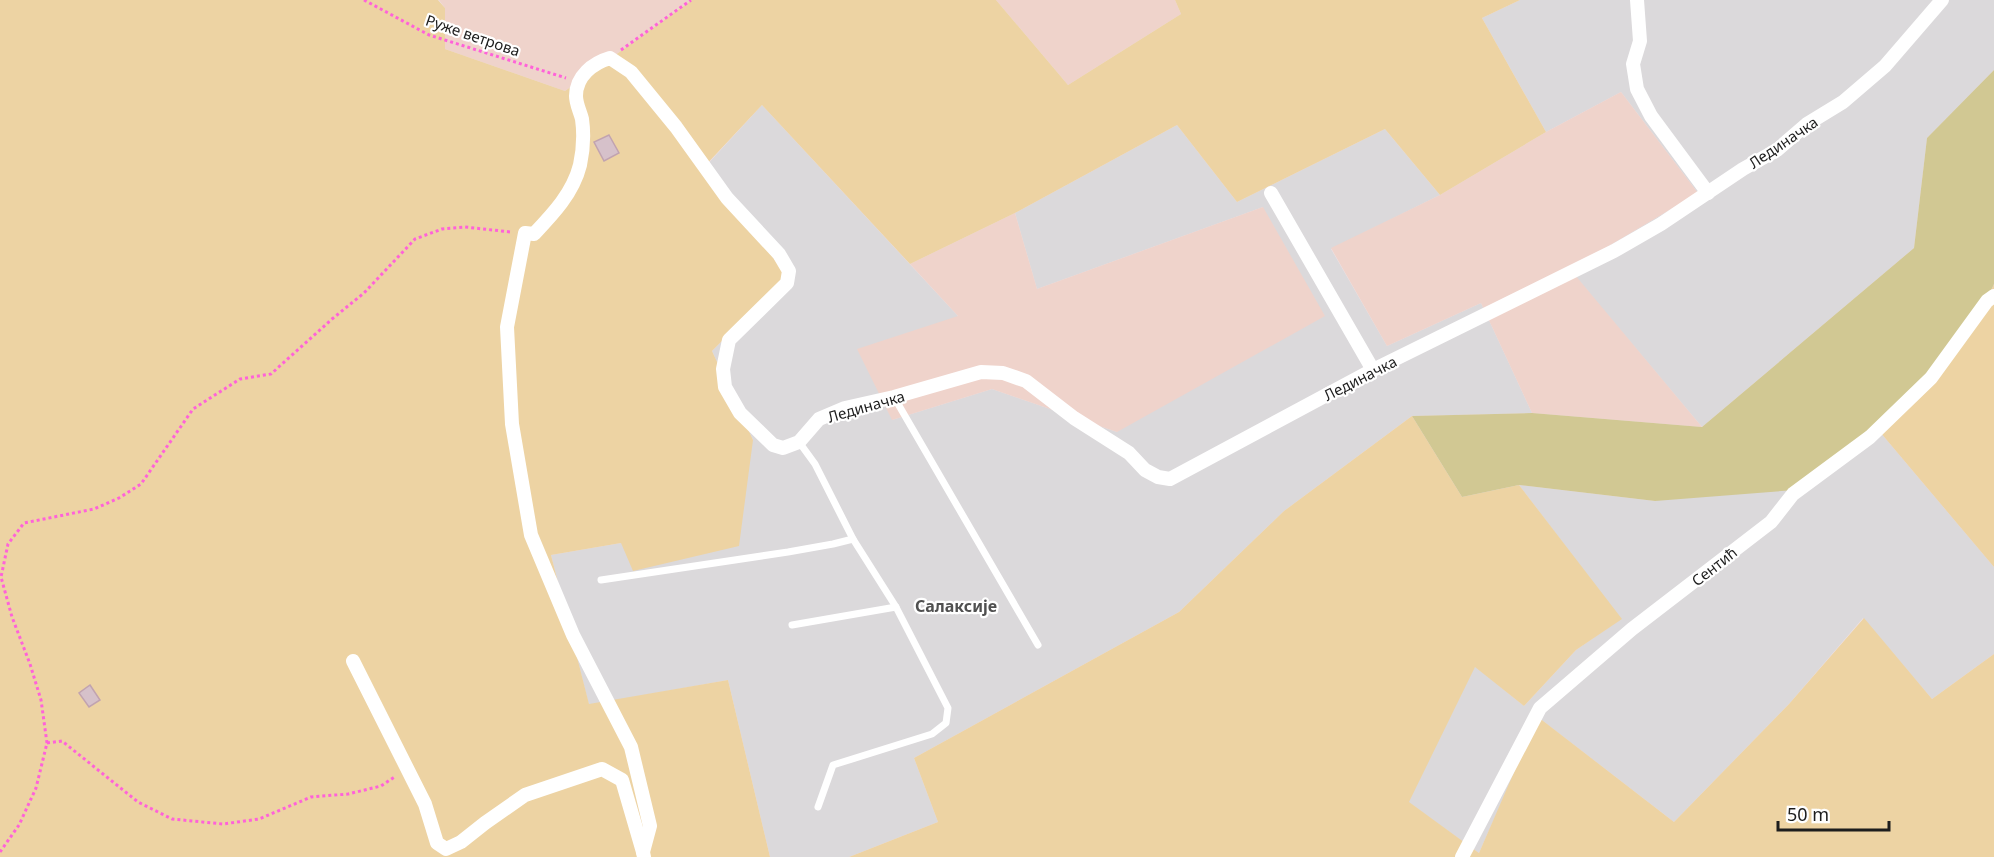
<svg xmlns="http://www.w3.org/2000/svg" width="1994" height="857" font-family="'Noto Sans',sans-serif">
  <rect width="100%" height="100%" fill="#efe1e4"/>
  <g fill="#dbd9db">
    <polygon points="1520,0 1994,0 1994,70 1927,138 1914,248 1702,427 1569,269 1698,193 1621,92 1546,132 1482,18"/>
    <polygon points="762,105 958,316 892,420 992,389 1117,432 1263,207 1037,289 1015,213 1177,125 1237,202 1385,129 1440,195 1331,249 1387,346 1481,303 1532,413 1412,416 1284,511 1179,612 914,758 938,822 849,857 770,857 728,680 589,705 551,555 621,543 753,440 712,351 787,276 704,168"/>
    <polygon points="1880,432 1994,567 1994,654 1932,699 1863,618 1789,704 1674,822 1539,718 1479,853 1408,802 1475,666 1524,706 1576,650 1621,619 1519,485 1655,501"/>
  </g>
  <g fill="#efd3cb">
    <polygon points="439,0 692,0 565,91 445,49 445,8"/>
    <polygon points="996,0 1175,0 1181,14 1068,85"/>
    <polygon points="1621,92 1698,193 1570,269 1702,427 1532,413 1481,303 1387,346 1331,248 1440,195 1546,132"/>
    <polygon points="1263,207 1325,316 1117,432 992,389 892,420 857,349 958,316 910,264 1015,213 1037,289"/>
  </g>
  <g fill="#edd3a3">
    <polygon points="0,0 438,0 445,8 445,49 565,91 692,0 996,0 1068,85 1181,14 1175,0 1520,0 1482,18 1546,132 1440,195 1385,129 1237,202 1177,125 1015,213 910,264 762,105 704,167 787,276 712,351 753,440 739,546 633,571 621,543 551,555 589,704 728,680 770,857 0,857"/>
    <polygon points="1994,284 1994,567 1880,432 1968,339"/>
    <polygon points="1412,416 1462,497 1519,485 1622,619 1576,650 1524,706 1475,667 1409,802 1479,853 1538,717 1674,822 1789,704 1864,618 1932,699 1994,654 1994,857 849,857 938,822 914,758 1179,612 1284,511"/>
  </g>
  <polygon fill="#d1c893" points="1994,70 1994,284 1968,339 1880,432 1795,490 1655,501 1519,485 1462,497 1412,416 1532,413 1702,427 1914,248 1927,138"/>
  <g fill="#d6c1ca" stroke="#c1a3b0" stroke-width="1.5">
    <polygon points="609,135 619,153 604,161 594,142"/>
    <polygon points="90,685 100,700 89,707 79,693"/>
  </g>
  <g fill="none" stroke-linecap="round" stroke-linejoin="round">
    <g stroke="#ff62d9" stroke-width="3" stroke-dasharray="3 3" stroke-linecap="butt">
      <polyline points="364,0 429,35 566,78"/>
      <polyline points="621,50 691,0"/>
      <polyline points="47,743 62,741 138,802 172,819 223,824 259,819 311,797 348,794 381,786 396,776"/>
      <polyline points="0,852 19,825 36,788 47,743 41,700 30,664 12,617 1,577 8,544 24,523 94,509 119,498 141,484 193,409 240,379 271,374 332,319 364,293 415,239 442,229 465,227 511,232"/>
    </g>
    <g stroke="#fff" stroke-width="7">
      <polyline points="894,397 1038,645"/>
      <polyline points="601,580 788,552 833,544 853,539 815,464 799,442"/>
      <polyline points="792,625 896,607"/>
      <polyline points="818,807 833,765 932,734 946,723 948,708 896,607 853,539"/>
    </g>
    <g stroke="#fff" stroke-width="14">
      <polyline points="1637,0 1640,41 1633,64 1637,89 1651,116 1708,193"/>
      <polyline points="1271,193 1373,370"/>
      <polyline points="353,661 425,804 437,843 446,849 461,842 485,823 525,795 602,769 622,780 643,852"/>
      <path d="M644,857L643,852L650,826L631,747L573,635L531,535L512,424L507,327L525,233L534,234C553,214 573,193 580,165C583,151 584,133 582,119C580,111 576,104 576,96C576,76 593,63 610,58L631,72L676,127L727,198L779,254L789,271L787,283L729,340L723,369L725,387L740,413L773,445L783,448L799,442L819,419L845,408L894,397L981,372L1003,373L1026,381L1074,418L1129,453L1145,470L1158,477L1170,479L1373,370L1614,251L1661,224L1743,169L1777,150L1807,124L1843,102L1885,66L1942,0"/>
      <polyline points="1462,857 1540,708 1632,629 1771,522 1793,494 1870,437 1931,378 1987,301 1994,296"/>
    </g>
  </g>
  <g text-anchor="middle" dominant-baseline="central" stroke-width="4.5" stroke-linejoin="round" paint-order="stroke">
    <g font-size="15" fill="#1d1d1d" stroke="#fff">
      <text transform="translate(473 35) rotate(19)">Руже ветрова</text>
      <text transform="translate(1783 142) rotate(-34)">Лединачка</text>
      <text transform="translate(1360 378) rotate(-27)">Лединачка</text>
      <text transform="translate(866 406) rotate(-16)">Лединачка</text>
      <text transform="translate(1714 566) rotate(-38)">Сентић</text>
    </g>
    <g font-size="16" font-weight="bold" fill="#505050" stroke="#fff">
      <text x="956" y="606">Салаксије</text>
    </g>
  </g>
  <path d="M1778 821v9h111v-9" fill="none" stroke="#1d1d1d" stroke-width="3"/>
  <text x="1787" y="821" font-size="18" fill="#1d1d1d" stroke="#ffffff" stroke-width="4.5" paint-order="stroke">50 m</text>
</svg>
